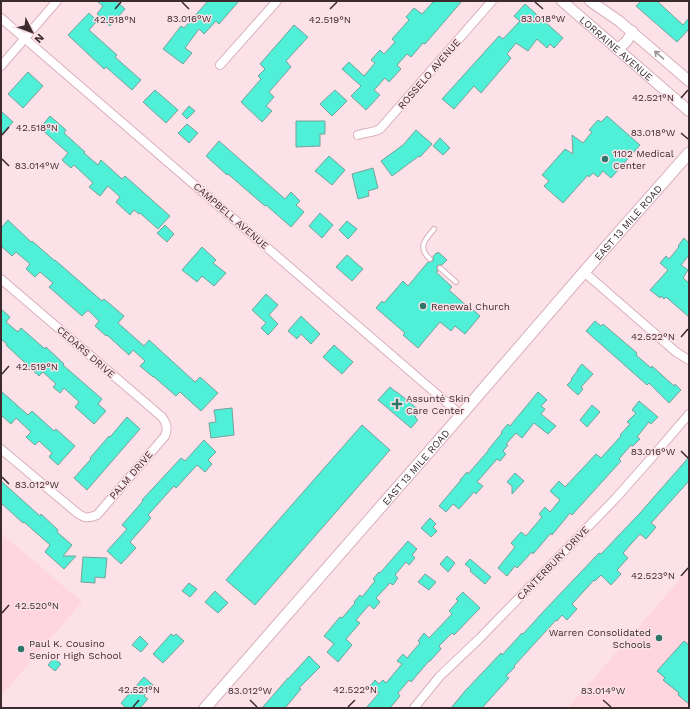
<svg xmlns="http://www.w3.org/2000/svg" width="690" height="709" font-family="'Work Sans',sans-serif">
  <rect width="100%" height="100%" fill="#fce2e8"/>
  <g fill="#ffd5df">
    <polygon points="1,533 82,602 1,696"/>
    <polygon points="689,569 689,708 568,708"/>
  </g>
  <g fill="#50efd7" stroke="#75a299">
    <polygon points="97,1 116,1 125,9 110,26 97,14 103,6"/>
    <polygon points="208,1 239,1 219,24 216,21 204,34 199,29 185,48 192,53 183,64 163,49 181,26 184,28"/>
    <polygon points="434,1 462,1 425,44 423,43 411,57 407,54 397,65 401,69 389,82 385,78 374,90 380,95 366,110 351,96 361,86 342,69 349,62 364,76 375,63 371,60 380,50 384,54 395,42 392,39 409,20 406,17 414,8 422,14"/>
    <polygon points="641,1 657,1 683,25 689,18 689,29 677,42 636,6"/>
    <polygon points="525,4 563,38 554,48 550,44 547,48 537,39 528,51 516,43 507,54 511,58 481,93 474,86 454,109 442,99 499,36 503,39 520,21 514,16"/>
    <polygon points="89,13 97,21 89,30 117,55 115,57 141,80 132,90 106,67 104,69 68,35"/>
    <polygon points="294,25 308,37 286,61 291,67 269,92 274,97 266,106 272,111 262,122 241,102 261,79 258,76 265,69 260,64"/>
    <polygon points="28,72 43,86 23,108 8,94"/>
    <polygon points="155,90 178,110 166,123 143,102"/>
    <polygon points="335,90 347,101 332,116 320,104"/>
    <polygon points="189,106 195,111 187,119 182,114"/>
    <polygon points="1,111 13,122 1,135"/>
    <polygon points="50,116 66,130 64,133 85,152 84,153 98,165 101,160 122,179 125,176 170,216 158,229 140,213 139,214 134,210 130,215 116,202 120,197 108,186 100,196 89,187 93,183 74,165 71,168 62,160 68,153 40,128"/>
    <polygon points="607,116 640,145 611,178 603,171 598,177 593,173 589,177 588,175 563,203 544,186 549,181 542,175 565,149 573,154 572,135 583,143 592,132 589,130 598,120 601,122"/>
    <polygon points="296,121 325,121 325,134 320,134 320,146 296,147"/>
    <polygon points="187,124 198,133 189,143 178,133"/>
    <polygon points="416,130 432,144 420,157 419,156 392,176 381,161 403,145"/>
    <polygon points="440,138 450,148 443,155 433,146"/>
    <polygon points="219,141 285,199 291,192 300,201 296,205 304,212 291,227 266,205 265,206 228,174 227,175 206,156"/>
    <polygon points="329,156 345,170 332,185 315,171"/>
    <polygon points="373,168 378,188 368,191 369,196 358,199 352,174"/>
    <polygon points="320,213 333,225 322,238 309,226"/>
    <polygon points="8,220 31,242 32,241 55,261 55,260 102,301 104,299 124,316 118,323 144,346 149,340 195,382 200,377 218,393 201,411 180,392 176,396 153,376 153,377 140,366 145,361 133,350 129,355 107,335 106,336 95,326 99,321 88,310 82,316 49,287 53,283 40,272 35,277 26,269 30,264 16,252 12,256 1,246 1,228"/>
    <polygon points="347,221 357,229 348,239 339,230"/>
    <polygon points="165,225 174,234 167,242 157,233"/>
    <polygon points="684,238 689,243 689,255 681,265 688,270 683,278 689,283 689,317 666,297 664,299 661,296 660,298 650,290 668,270 660,263 666,256 669,259 679,247 678,246"/>
    <polygon points="202,247 216,260 213,263 226,273 214,286 202,276 197,282 182,270"/>
    <polygon points="438,252 447,260 442,265 439,265 437,266 437,269 438,271 436,272 452,287 449,290 468,307 469,306 480,316 465,334 455,326 451,331 440,322 418,348 403,335 405,333 376,308 382,301 384,303 403,281 408,286 428,262 430,262 433,261 433,257 436,253 437,254"/>
    <polygon points="347,255 363,269 352,281 336,267"/>
    <polygon points="266,294 278,305 269,315 278,324 268,335 261,328 266,323 252,310"/>
    <polygon points="1,309 10,317 6,322 18,332 21,328 45,349 46,347 64,364 63,365 102,399 98,404 106,411 94,424 75,407 79,402 64,388 60,393 53,387 56,384 43,372 39,376 6,345 7,344 1,339"/>
    <polygon points="301,316 320,334 311,344 301,334 297,339 288,331"/>
    <polygon points="595,321 601,326 603,324 637,353 636,355 651,368 652,366 674,386 675,384 681,390 669,403 649,383 647,385 586,331"/>
    <polygon points="334,345 353,362 342,374 323,357"/>
    <polygon points="582,364 593,374 581,387 583,389 578,395 567,385 572,380 571,379 578,370 577,370"/>
    <polygon points="390,387 396,392 397,392 420,411 415,417 418,420 411,428 378,400"/>
    <polygon points="1,391 28,415 32,411 54,431 56,429 75,446 58,465 49,457 52,453 39,441 35,445 26,437 31,432 16,418 11,424 1,415"/>
    <polygon points="538,392 547,400 541,406 545,409 541,414 556,426 548,434 534,423 522,438 516,433 506,444 508,445 503,451 506,454 500,461 497,459 477,482 483,486 476,494 474,492 459,509 453,504 446,512 439,506 461,480 460,480 467,472 468,474 488,451 488,450 502,433 501,432 508,424 510,426"/>
    <polygon points="639,401 658,417 651,424 649,422 637,437 640,439 633,446 631,445 619,459 621,461 572,515 570,513 552,535 551,533 533,554 532,552 517,568 515,566 507,576 498,568 515,547 511,543 521,532 526,536 542,517 539,514 545,507 550,512 560,500 550,491 559,481 565,487 596,454 601,458 621,436 620,435 630,424 627,422 636,413 632,410"/>
    <polygon points="592,405 600,412 587,427 580,420"/>
    <polygon points="232,408 234,435 211,438 209,423 216,422 214,410"/>
    <polygon points="127,417 140,429 87,490 74,478 91,459 90,458 109,436 110,437"/>
    <polygon points="362,425 390,450 255,605 226,580"/>
    <polygon points="204,440 216,452 208,460 212,464 205,472 197,465 176,488 174,486 148,515 151,518 130,542 136,548 121,564 107,551 127,529 122,525 143,501 142,500 181,458 185,461"/>
    <polygon points="689,457 689,481 651,523 656,527 646,539 640,534 623,553 628,558 617,570 621,574 611,585 601,575 595,581 594,580 572,604 577,609 567,620 562,615 557,621 556,620 514,666 515,667 506,676 509,678 482,708 451,708 465,691 501,653 502,655 522,633 523,634 542,613 599,553 601,554 640,513"/>
    <polygon points="515,473 524,481 512,494 512,486 507,482"/>
    <polygon points="1,481 40,516 41,514 58,530 57,532 72,545 63,556 76,556 64,569 45,552 50,545 24,522 23,523 1,503"/>
    <polygon points="430,518 436,524 433,527 437,531 431,537 421,528"/>
    <polygon points="408,541 417,549 412,555 415,558 409,565 406,562 395,575 398,578 393,585 390,583 376,598 380,602 374,609 369,605 356,620 360,623 346,639 352,645 338,662 327,652 334,644 324,636 340,617 342,618 355,603 354,602 360,595 362,597 375,581 373,579 379,572 380,573"/>
    <polygon points="447,556 455,563 448,572 440,564"/>
    <polygon points="83,557 107,558 105,578 95,577 95,583 81,582"/>
    <polygon points="470,559 491,577 485,584 470,571 471,569 465,564"/>
    <polygon points="425,574 436,582 429,590 418,582"/>
    <polygon points="189,583 197,589 190,597 182,591"/>
    <polygon points="215,591 228,603 218,613 205,602"/>
    <polygon points="463,592 480,608 454,635 452,633 439,646 441,649 430,661 429,661 411,682 409,680 398,693 400,696 390,708 366,708 379,693 370,686 375,680 379,684 383,680 386,683 402,664 397,661 403,654 407,658 420,643 418,641 424,633 429,638 452,614 449,611 458,601 456,599"/>
    <polygon points="171,634 174,636 176,634 184,641 163,663 153,654"/>
    <polygon points="140,636 148,644 141,652 132,645"/>
    <polygon points="684,641 689,645 689,704 678,695 679,693 663,680 665,678 657,671"/>
    <polygon points="309,656 320,667 299,688 301,689 285,708 262,708 288,678 288,679"/>
    <polygon points="54,658 61,664 55,671 48,665"/>
    <polygon points="144,677 153,685 144,696 148,699 140,708 126,708 121,703"/>
  </g>
  <g fill="none" stroke-linecap="round" stroke-linejoin="round">
    <g stroke="#d9afba" stroke-width="6">
      <g id="service">
        <path d="M430,259C417,247 425,240 434,229"/>
        <polyline points="440,268 456,282"/>
      </g>
    </g>
    <g stroke="#d9afba" stroke-width="10">
      <g id="minor">
        <polyline points="1,18 461,415"/>
        <polyline points="220,65 277,1"/>
        <polyline points="1,66 57,1"/>
        <path d="M358,135C366,132 373,133 380,129L492,1"/>
        <polyline points="584,272 676,352 689,360"/>
        <path d="M1,279L162,417C167,424 168,429 165,436L97,515C87,519 84,518 76,512L1,449"/>
        <polyline points="414,708 440,676 480,638 616,498 654,455 689,414"/>
      </g>
    </g>
    <g stroke="#d9afba" stroke-width="12">
      <g id="tertiary">
        <path id="s1" d="M562,1L689,111"/>
        <polyline points="590,1 619,21 689,81"/>
        <path d="M617,49C625,44 629,40 632,31"/>
      </g>
    </g>
    <g stroke="#d9afba" stroke-width="13">
      <g id="secondary">
        <path id="s2" d="M205,708L461,415L584,272L689,153"/>
      </g>
    </g>
    <use href="#service" stroke="#fff" stroke-width="4"/>
    <use href="#minor" stroke="#fff" stroke-width="8"/>
    <use href="#tertiary" stroke="#fff" stroke-width="10"/>
    <use href="#secondary" stroke="#fff" stroke-width="11"/>
  </g>
  <defs><path id="oneway-shaft" d="M-6 0H5M1.5-3L5.5 0L1.5 3" fill="none" stroke-width="1.6" stroke-linecap="round" stroke-linejoin="round"/></defs>
  <use stroke="#9d9597" href="#oneway-shaft" transform="translate(659 55) rotate(-139)"/>
  <path fill="none" stroke="#3b2b2f" stroke-width="1.5" d="M182,2L189,9M535,2L543,9M115,9L121,2M330,9L337,2M681,98L688,90M681,133L688,139M2,135L9,127M2,159L9,166M681,337L688,329M2,374L9,366M681,451L688,458M2,477L9,484M681,576L688,568M2,613L9,605M250,700L257,707M603,700L611,707M133,707L139,700M348,707L355,700"/>
  <g fill="#30756a" stroke="#fce2e8" stroke-width="1.5">
    <circle cx="605" cy="159" r="4"/>
    <circle cx="423" cy="306" r="4"/>
    <path d="M395 398h4v4h4v4h-4v4h-4v-4h-4v-4h4z"/>
    <circle cx="659" cy="638" r="4"/>
    <circle cx="21" cy="649" r="4"/>
  </g>
  <g text-anchor="middle" dominant-baseline="central" stroke-width="3" stroke-linejoin="round" paint-order="stroke">
    <g font-size="10" fill="#3b2b2f" stroke="#fce2e8">
      <text stroke="none"><textPath href="#s1" startOffset="72">LORRAINE AVENUE</textPath></text>
      <text transform="translate(429 74) rotate(-49)">ROSSELO AVENUE</text>
      <text transform="translate(231 216) rotate(41)">CAMPBELL AVENUE</text>
      <text stroke="none"><textPath href="#s2" startOffset="644">EAST 13 MILE ROAD</textPath></text>
      <text transform="translate(86 352) rotate(41)">CEDARS DRIVE</text>
      <text stroke="none"><textPath href="#s2" startOffset="320">EAST 13 MILE ROAD</textPath></text>
      <text transform="translate(131 475) rotate(-49)">PALM DRIVE</text>
      <text transform="translate(553 563) rotate(-46)">CANTERBURY DRIVE</text>
    </g>
    <g font-size="10" fill="#3b2b2f" stroke="#fce2e8" text-anchor="start">
      <text x="613" y="153">1102 Medical<tspan x="613" dy="12">Center</tspan></text>
      <text x="431" y="306">Renewal Church</text>
      <text x="406" y="398">Assunté Skin<tspan x="406" dy="12">Care Center</tspan></text>
      <text x="651" y="632" text-anchor="end">Warren Consolidated<tspan x="651" dy="12">Schools</tspan></text>
      <text x="29" y="643">Paul K. Cousino<tspan x="29" dy="12">Senior High School</tspan></text>
    </g>
  </g>
  <g font-size="10" text-anchor="middle" fill="#3b2b2f" stroke="#fce2e8" stroke-width="3" stroke-linejoin="round" paint-order="stroke">
    <text x="189" y="22">83.016°W</text>
    <text x="543" y="22">83.018°W</text>
    <text x="115" y="23">42.518°N</text>
    <text x="330" y="23">42.519°N</text>
    <text x="653" y="101">42.521°N</text>
    <text x="37" y="131">42.518°N</text>
    <text x="653" y="136">83.018°W</text>
    <text x="37" y="169">83.014°W</text>
    <text x="653" y="340">42.522°N</text>
    <text x="37" y="370">42.519°N</text>
    <text x="653" y="455">83.016°W</text>
    <text x="37" y="488">83.012°W</text>
    <text x="653" y="579">42.523°N</text>
    <text x="37" y="609">42.520°N</text>
    <text x="139" y="693">42.521°N</text>
    <text x="355" y="693">42.522°N</text>
    <text x="250" y="694">83.012°W</text>
    <text x="603" y="694">83.014°W</text>
  </g>
  <rect width="690" height="709" fill="none" stroke="#3b2b2f" stroke-width="4"/>
  <g transform="translate(32 32) rotate(132)" stroke="#fce2e8" stroke-width="3" paint-order="stroke">
  <path d="M0-3L7 15L0 10L-7 15Z" fill="#3b2b2f"/>
  <text y="-6" font-size="11" font-weight="bold" text-anchor="middle" fill="#3b2b2f">N</text>
  </g>
</svg>
